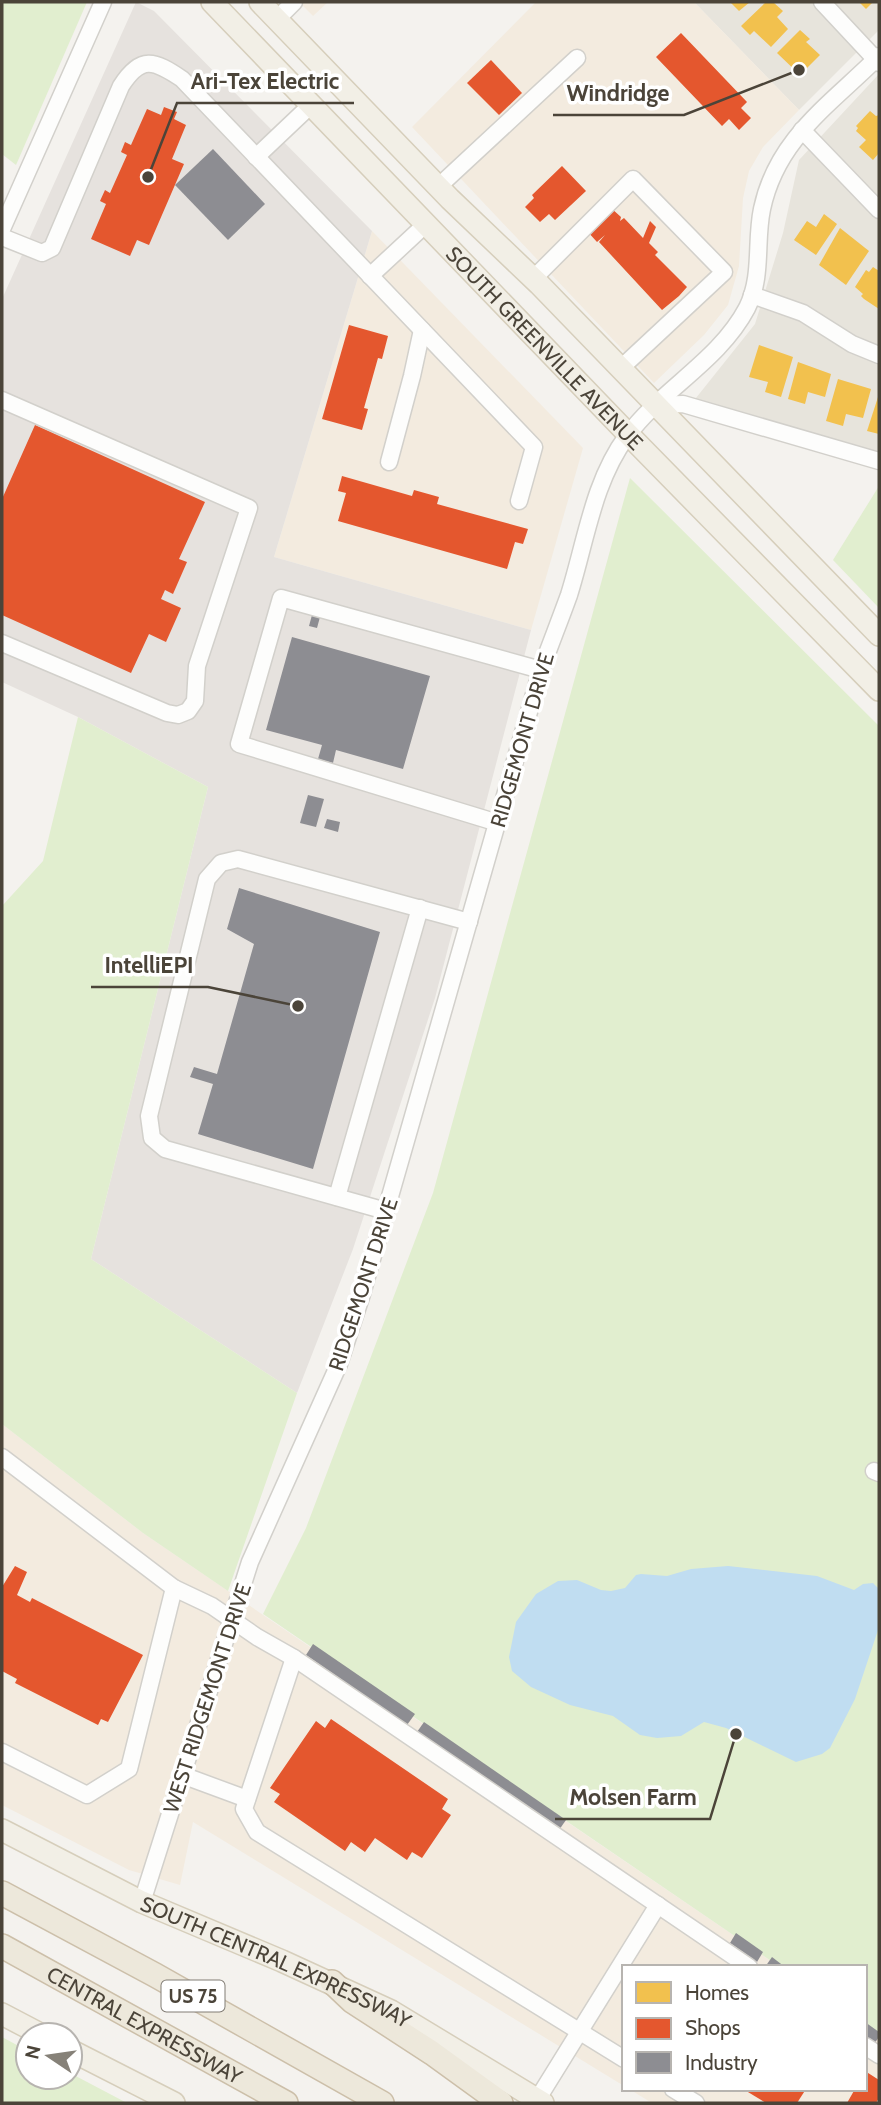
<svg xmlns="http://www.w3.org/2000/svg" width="881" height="2105" font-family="Cabin,sans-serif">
  <rect width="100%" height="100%" fill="#f4f2ee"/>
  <g fill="#e7e4dc">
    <polygon points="694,2 879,2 879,30 799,110"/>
    <polygon points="879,74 879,470 684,413 755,324 783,233 799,160"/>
  </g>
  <g fill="#f3ebdf">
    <polygon points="299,2 328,2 313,16"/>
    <polygon points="536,2 694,2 799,110 763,147 749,171 743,198 739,266 728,305 704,335 654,383 412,127"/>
    <polygon points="372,231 583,448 531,630 274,557"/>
    <polygon points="2,1424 143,1533 780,1967 624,1967 624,2086 193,1822 180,1885 129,1870 2,1805"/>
    <polygon points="865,2025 879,2035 879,2103 652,2103 629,2089 865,2089"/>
  </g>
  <polygon fill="#e6e2de" points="136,2 154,11 372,231 274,557 531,630 435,998 353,1249 297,1393 91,1259 208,787 78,717 2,682 2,299"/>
  <g fill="#e1eecf">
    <polygon points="2,2 87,2 16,165 2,154"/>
    <polygon points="630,478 879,726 879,2035 865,2025 865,1967 780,1967 263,1614 306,1528 433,1193"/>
    <polygon points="879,486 879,608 833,560"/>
    <polygon points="78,717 208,787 91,1259 297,1393 228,1591 143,1533 2,1424 2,906 43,861"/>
    <polygon points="2,2037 28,2051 28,2077 70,2077 70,2073 127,2103 2,2103"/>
  </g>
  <polygon fill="#c0ddf1" points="728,1566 817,1576 854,1590 863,1584 873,1583 879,1589 879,1627 855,1699 830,1748 822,1754 796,1762 726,1728 704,1722 681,1736 657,1738 640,1735 613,1716 570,1705 531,1687 512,1671 509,1657 516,1622 536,1594 558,1581 577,1580 601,1590 611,1591 625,1588 636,1575 641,1574 667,1576 691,1569"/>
  <g fill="#f2c14e">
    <polygon points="730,2 750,2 739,11"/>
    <polygon points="766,2 773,2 783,11 777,17 788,29 771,47 754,31 750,35 741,26"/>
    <polygon points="859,2 873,2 866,9"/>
    <polygon points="800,30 810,39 806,42 820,55 800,75 777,53"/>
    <polygon points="870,111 876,116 879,115 879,153 873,160 859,147 866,140 856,131 858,128 856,126"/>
    <polygon points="824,214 837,224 816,255 794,240 807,221 816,227"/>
    <polygon points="840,228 869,251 846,285 819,265"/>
    <polygon points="873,267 879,271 879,309 864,299 861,296 863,294 855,287 866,270 869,272"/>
    <polygon points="759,345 793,357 781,397 765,392 768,382 749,377"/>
    <polygon points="798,362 831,374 825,397 808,392 805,404 788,399"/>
    <polygon points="838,379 871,389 863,418 846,414 843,426 826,421"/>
    <polygon points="879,394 879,434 867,431"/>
  </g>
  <g fill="#e4572e">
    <polygon points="681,33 747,102 741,108 751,118 739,130 729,119 722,126 656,57"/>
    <polygon points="491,60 522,93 499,115 467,83"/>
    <polygon points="164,107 177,112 174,119 186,125 172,159 184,164 149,245 137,240 130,256 91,239 106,204 100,201 105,190 110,193 127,155 121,152 125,142 131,145 147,109 161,115"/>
    <polygon points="562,166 586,191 555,220 549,214 540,222 525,207 534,198 532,195"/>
    <polygon points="611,208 621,217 620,221 624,218 643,238 650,221 656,227 649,243 658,252 655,255 687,287 679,296 662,310 599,242 605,235 597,242 587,231"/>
    <polygon points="349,325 388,336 382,359 378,358 364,408 368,409 362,430 322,419"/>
    <polygon points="35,425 205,502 179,559 187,562 173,594 165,590 161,599 181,608 166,642 149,634 131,673 2,615 2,499"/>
    <polygon points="342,476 412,496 414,490 439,497 437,504 528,529 523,544 515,542 507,569 338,521 346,493 338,491"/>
    <polygon points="15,1566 27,1572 17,1595 30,1602 32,1598 143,1655 108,1722 101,1719 98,1725 15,1683 17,1679 2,1671 2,1587"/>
    <polygon points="331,1719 448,1799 442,1809 451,1815 422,1858 412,1852 407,1860 375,1838 365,1852 351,1842 345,1851 274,1802 280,1794 270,1788 316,1721 325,1728"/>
    <polygon points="865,2071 879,2080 879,2098 876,2103 847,2103 855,2089 865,2089"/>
    <polygon points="743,2089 806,2089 797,2103 766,2103"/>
  </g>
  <g fill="#8d8d92">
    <polygon points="213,149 265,204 228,240 175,185"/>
    <polygon points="312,615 320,617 317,628 309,626"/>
    <polygon points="292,637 430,676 403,769 336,750 333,763 318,759 322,745 266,730"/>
    <polygon points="308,795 324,799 316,827 300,823"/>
    <polygon points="327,819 340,822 338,832 324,828"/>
    <polygon points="239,888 380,932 313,1169 198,1134 213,1084 190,1077 194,1067 217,1074 254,944 227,929"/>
    <polygon points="313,1644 415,1714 407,1725 306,1655"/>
    <polygon points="424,1722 566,1820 559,1830 417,1732"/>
    <polygon points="736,1933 763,1952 757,1962 730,1943"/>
    <polygon points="772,1957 785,1967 765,1967"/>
    <polygon points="865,2022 879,2032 879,2037 874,2044 865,2038"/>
  </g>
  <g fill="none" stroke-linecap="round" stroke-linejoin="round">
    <g stroke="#d2d0cb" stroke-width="19">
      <g id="minor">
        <polyline points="822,2 879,63"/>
        <polyline points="277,19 294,2"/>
        <polyline points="802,130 879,210"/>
        <polyline points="256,157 312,104"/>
        <polyline points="438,187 577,58"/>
        <polyline points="2,229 103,2"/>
        <path d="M2,237L42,253L52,248L121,86C141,55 154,60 182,79L534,447L519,501"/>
        <polyline points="370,276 426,224"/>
        <polyline points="534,278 633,179 724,272 621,368"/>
        <polyline points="752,295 803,313 852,344 879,355"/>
        <polyline points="2,400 249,508 197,666 195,701 188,711 178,715 167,713 2,643"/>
        <polyline points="656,405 683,404 879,461"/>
        <polyline points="389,462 412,376 422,330"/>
        <polyline points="498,823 239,744 281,598 541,670"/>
        <polyline points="337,1197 420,908"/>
        <polyline points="386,1211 165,1149 152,1138 149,1116 207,879 221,863 238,859 469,922"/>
        <polyline points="2,1457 174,1588 212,1606 257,1637 294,1658 749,1967"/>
        <polyline points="874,1471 879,1473"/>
        <polyline points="294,1658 244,1809 257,1832 624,2059"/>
        <polyline points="2,1752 87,1795 129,1769 174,1588"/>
        <polyline points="182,1775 247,1799"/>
        <path d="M142,1902L250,1562L339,1364L362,1294L541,670C550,645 560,620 569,595C586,541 593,482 627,436C662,389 719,361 747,308C763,276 755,242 762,209C777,138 831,104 879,56"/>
        <polyline points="865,2046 879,2055"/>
        <polyline points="673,2089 696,2103"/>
        <polyline points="537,2100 658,1905"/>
      </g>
    </g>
    <g stroke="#d6cebb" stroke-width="24">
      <g id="major">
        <path id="s1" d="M212,2L628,434L879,690"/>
        <polyline points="260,2 450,199 539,284 879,635"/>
        <path id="s2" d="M2,1830L142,1902L282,1961L391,2011L543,2103"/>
        <polyline points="2,2014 42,2035"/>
        <polyline points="70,2050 174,2103"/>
      </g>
    </g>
    <g stroke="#ccbfa9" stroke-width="26">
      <g id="highway">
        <polyline points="2,1893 155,1975 382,2103"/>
        <path id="s3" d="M2,1946L286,2103"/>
        <polyline points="332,1982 352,2001 432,2053 501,2103"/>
      </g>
    </g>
    <use href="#minor" stroke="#fdfdfc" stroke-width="16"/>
    <use href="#major" stroke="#f2efe6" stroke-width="21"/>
    <use href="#highway" stroke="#ede8db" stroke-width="23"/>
  </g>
  <g text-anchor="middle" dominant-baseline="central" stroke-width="7" stroke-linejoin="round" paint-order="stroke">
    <rect fill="#fff" stroke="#817c74" stroke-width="2" x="161.5" y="1980.5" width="63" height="31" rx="5"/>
    <g font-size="19" font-weight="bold" fill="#4b4439">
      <text x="193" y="1996">US 75</text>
    </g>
    <g font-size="21" fill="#4b4439" stroke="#fff">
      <text stroke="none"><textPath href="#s1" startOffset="480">SOUTH GREENVILLE AVENUE</textPath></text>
      <text transform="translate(522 740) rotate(-74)">RIDGEMONT DRIVE</text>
      <text transform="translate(363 1284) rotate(-72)">RIDGEMONT DRIVE</text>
      <text transform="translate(207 1698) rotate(-72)">WEST RIDGEMONT DRIVE</text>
      <text stroke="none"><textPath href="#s2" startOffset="304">SOUTH CENTRAL EXPRESSWAY</textPath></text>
      <text stroke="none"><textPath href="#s3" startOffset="163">CENTRAL EXPRESSWAY</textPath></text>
    </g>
  </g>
  <path fill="none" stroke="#4b4439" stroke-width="2.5" d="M148 177L177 103H354M799 70L684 115H553M298 1006L208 987H91M736 1734L710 1819H555"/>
  <g fill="#4b4439" stroke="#fff" stroke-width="2.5">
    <circle cx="148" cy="177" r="7"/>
    <circle cx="799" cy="70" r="7"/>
    <circle cx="298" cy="1006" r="7"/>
    <circle cx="736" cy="1734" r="7"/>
  </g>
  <g font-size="23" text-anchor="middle" font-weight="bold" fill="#4b4439" stroke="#fff" stroke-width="7" stroke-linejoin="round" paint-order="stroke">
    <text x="265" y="89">Ari-Tex Electric</text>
    <text x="618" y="101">Windridge</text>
    <text x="149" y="973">IntelliEPI</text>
    <text x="633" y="1805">Molsen Farm</text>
  </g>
  <rect width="881" height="2105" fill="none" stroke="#4b4439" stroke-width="7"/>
  <rect x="622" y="1965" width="245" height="126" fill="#ffffff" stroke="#b7b4b0" stroke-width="2"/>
  <rect x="636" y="1982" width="35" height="21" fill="#f2c14e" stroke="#b7b4b0" stroke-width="2"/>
  <text x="685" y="2000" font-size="21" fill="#4b4439">Homes</text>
  <rect x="636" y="2018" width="35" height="21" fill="#e4572e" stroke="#b7b4b0" stroke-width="2"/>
  <text x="685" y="2035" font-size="21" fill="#4b4439">Shops</text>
  <rect x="636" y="2052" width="35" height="21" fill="#8d8d92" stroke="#b7b4b0" stroke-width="2"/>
  <text x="685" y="2070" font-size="21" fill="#4b4439">Industry</text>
  <g transform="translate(49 2056) rotate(283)"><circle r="33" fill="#ffffff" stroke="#b7b4b0" stroke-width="2"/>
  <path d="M0-5L12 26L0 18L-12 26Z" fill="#868178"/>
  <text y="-10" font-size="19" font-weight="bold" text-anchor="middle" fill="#4b4439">N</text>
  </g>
</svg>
